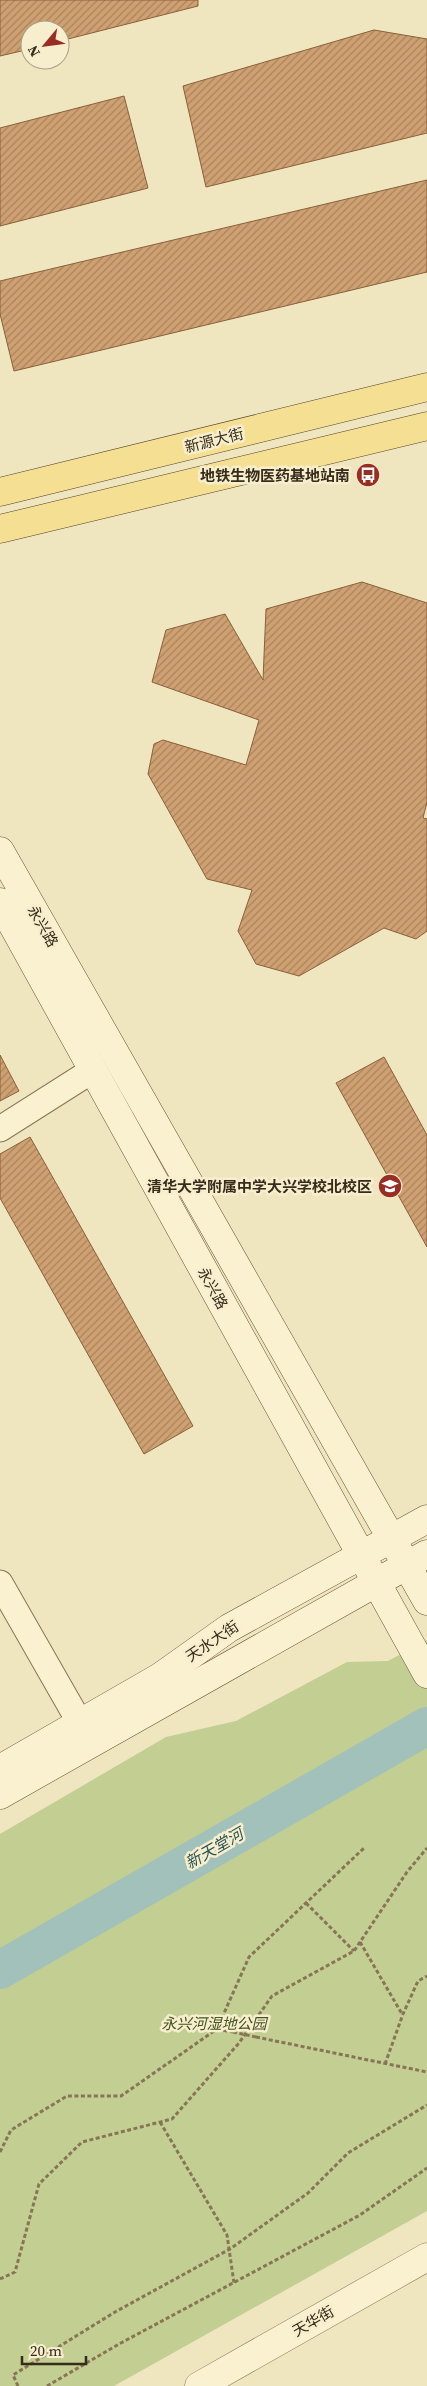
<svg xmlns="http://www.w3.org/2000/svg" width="427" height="2386" font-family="'Source Serif 4','Noto Sans SC',serif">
  <defs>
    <pattern id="building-hatch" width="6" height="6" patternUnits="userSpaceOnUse" patternTransform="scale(1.25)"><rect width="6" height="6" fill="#cfa172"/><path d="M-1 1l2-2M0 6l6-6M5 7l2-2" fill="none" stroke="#a9835d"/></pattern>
  </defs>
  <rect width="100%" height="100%" fill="#efe5be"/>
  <polygon fill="#c2ce92" points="427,1640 427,2211 114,2386 0,2386 0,1834 166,1737 236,1721 347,1662 388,1661"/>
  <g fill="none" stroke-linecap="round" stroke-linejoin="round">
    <polyline stroke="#a2c1ba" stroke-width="38" points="0,1970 427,1726"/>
  </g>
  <g fill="url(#building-hatch)" stroke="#88603b">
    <polygon points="0,0 198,0 198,6 60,41 60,30 30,30 30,49 0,56"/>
    <polygon points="374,30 427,39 427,133 206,187 183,86"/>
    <polygon points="124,96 148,188 0,226 0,128"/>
    <polygon points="427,180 427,272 14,371 0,314 0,281"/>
    <polygon points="362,582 427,603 427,802 423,818 427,819 427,931 416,939 384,928 299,976 256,964 238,931 252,890 207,879 148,774 154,744 163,740 246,765 259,720 152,682 166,630 225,614 263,680 266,609"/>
    <polygon points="0,1055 19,1091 0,1101"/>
    <polygon points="384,1057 427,1135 427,1247 336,1083"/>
    <polygon points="30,1137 193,1426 144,1454 0,1198 0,1154"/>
  </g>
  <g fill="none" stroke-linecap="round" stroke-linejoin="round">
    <g stroke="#887556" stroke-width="27">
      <g id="minor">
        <polyline points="0,1129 93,1070"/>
        <polyline points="0,1583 80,1723"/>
      </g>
    </g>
    <g stroke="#887556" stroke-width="29">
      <polyline id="tertiary" points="199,2386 427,2257"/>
    </g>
    <g stroke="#6a5639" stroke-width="29">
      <g id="secondary">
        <polyline points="0,851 427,1601"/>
        <polyline points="0,902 427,1674"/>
        <polyline points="0,1769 160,1677 229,1628 427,1519"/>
        <polyline points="0,1795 427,1554"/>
      </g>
    </g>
    <g stroke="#55422b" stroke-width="29">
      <g id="primary">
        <polyline points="0,492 427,387"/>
        <polyline points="0,529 427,426"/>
      </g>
    </g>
    <g stroke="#887556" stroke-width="3" stroke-dasharray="4 2.5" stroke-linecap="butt">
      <polyline points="306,1903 354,1951"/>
      <polyline points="360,1942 402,2014"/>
      <polyline points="217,2029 233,2032"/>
      <polyline points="256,2037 427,2072"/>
      <polyline points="385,2064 403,2014 418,1981 427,1976"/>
      <polyline points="160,2122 227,2235 234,2283"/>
      <polyline points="0,2152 11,2130 67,2096 121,2096 217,2029 249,1957 364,1848"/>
      <polyline points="0,2279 15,2272 39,2184 82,2142 172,2119 239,2043 272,1996 354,1951 407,1872 427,1848"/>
      <polyline points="18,2386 13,2375 115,2312 230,2249 308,2193 348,2153 427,2105"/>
      <polyline points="47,2386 119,2344 360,2215 427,2168"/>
    </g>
    <use href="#minor" stroke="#faf1d1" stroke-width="25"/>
    <use href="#tertiary" stroke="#faf1d1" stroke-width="28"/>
    <use href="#secondary" stroke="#faf1d1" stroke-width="28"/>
    <use href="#primary" stroke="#f5df93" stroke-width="28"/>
    <polyline stroke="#887556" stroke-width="3" stroke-dasharray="4 2.5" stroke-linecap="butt" points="233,2032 256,2037"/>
  </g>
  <defs>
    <g id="bus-disc" transform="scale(1.25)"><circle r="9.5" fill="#992d24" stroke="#f7eece"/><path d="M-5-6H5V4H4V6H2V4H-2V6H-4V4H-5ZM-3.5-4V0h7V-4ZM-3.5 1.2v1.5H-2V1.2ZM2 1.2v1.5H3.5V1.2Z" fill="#fff"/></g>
    <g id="school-disc" transform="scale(1.25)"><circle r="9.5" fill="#992d24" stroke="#f7eece"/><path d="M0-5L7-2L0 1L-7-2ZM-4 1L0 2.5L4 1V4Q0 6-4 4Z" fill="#fff"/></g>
  </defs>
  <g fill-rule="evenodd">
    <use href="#bus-disc" x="368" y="475"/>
    <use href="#school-disc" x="390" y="1186"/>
  </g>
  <g text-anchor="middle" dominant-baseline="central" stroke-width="5" stroke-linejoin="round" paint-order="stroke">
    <g font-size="15" fill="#372b1b" stroke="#f7eece">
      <text transform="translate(214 440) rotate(-14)">新源大街</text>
      <text transform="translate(43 926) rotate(60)">永兴路</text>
      <text transform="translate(213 1288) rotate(61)">永兴路</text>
      <text transform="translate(212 1641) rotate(-34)">天水大街</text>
      <text transform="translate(313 2321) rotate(-30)">天华街</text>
    </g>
    <g font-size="15" font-weight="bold" fill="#372b1b" stroke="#f7eece" text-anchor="end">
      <text x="350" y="475">地铁生物医药基地站南</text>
      <text x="372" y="1186">清华大学附属中学大兴学校北校区</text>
    </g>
    <g font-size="15" font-style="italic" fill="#435421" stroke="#f7eece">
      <text x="214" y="2023">永兴河湿地公园</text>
    </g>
    <g font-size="16" font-style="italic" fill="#2a5657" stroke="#f7eece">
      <text transform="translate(214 1848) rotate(-30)">新天堂河</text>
    </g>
  </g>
  <g transform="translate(45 45) rotate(241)"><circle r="24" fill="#f7eece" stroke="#aaa086"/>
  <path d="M0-4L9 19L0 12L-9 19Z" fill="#992d24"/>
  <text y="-8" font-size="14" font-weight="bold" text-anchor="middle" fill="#372b1b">N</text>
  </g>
  <path d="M22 2356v8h64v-8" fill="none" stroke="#372b1b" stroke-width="2.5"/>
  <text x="30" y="2356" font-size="15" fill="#372b1b" stroke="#f7eece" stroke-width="4" paint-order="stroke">20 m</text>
</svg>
